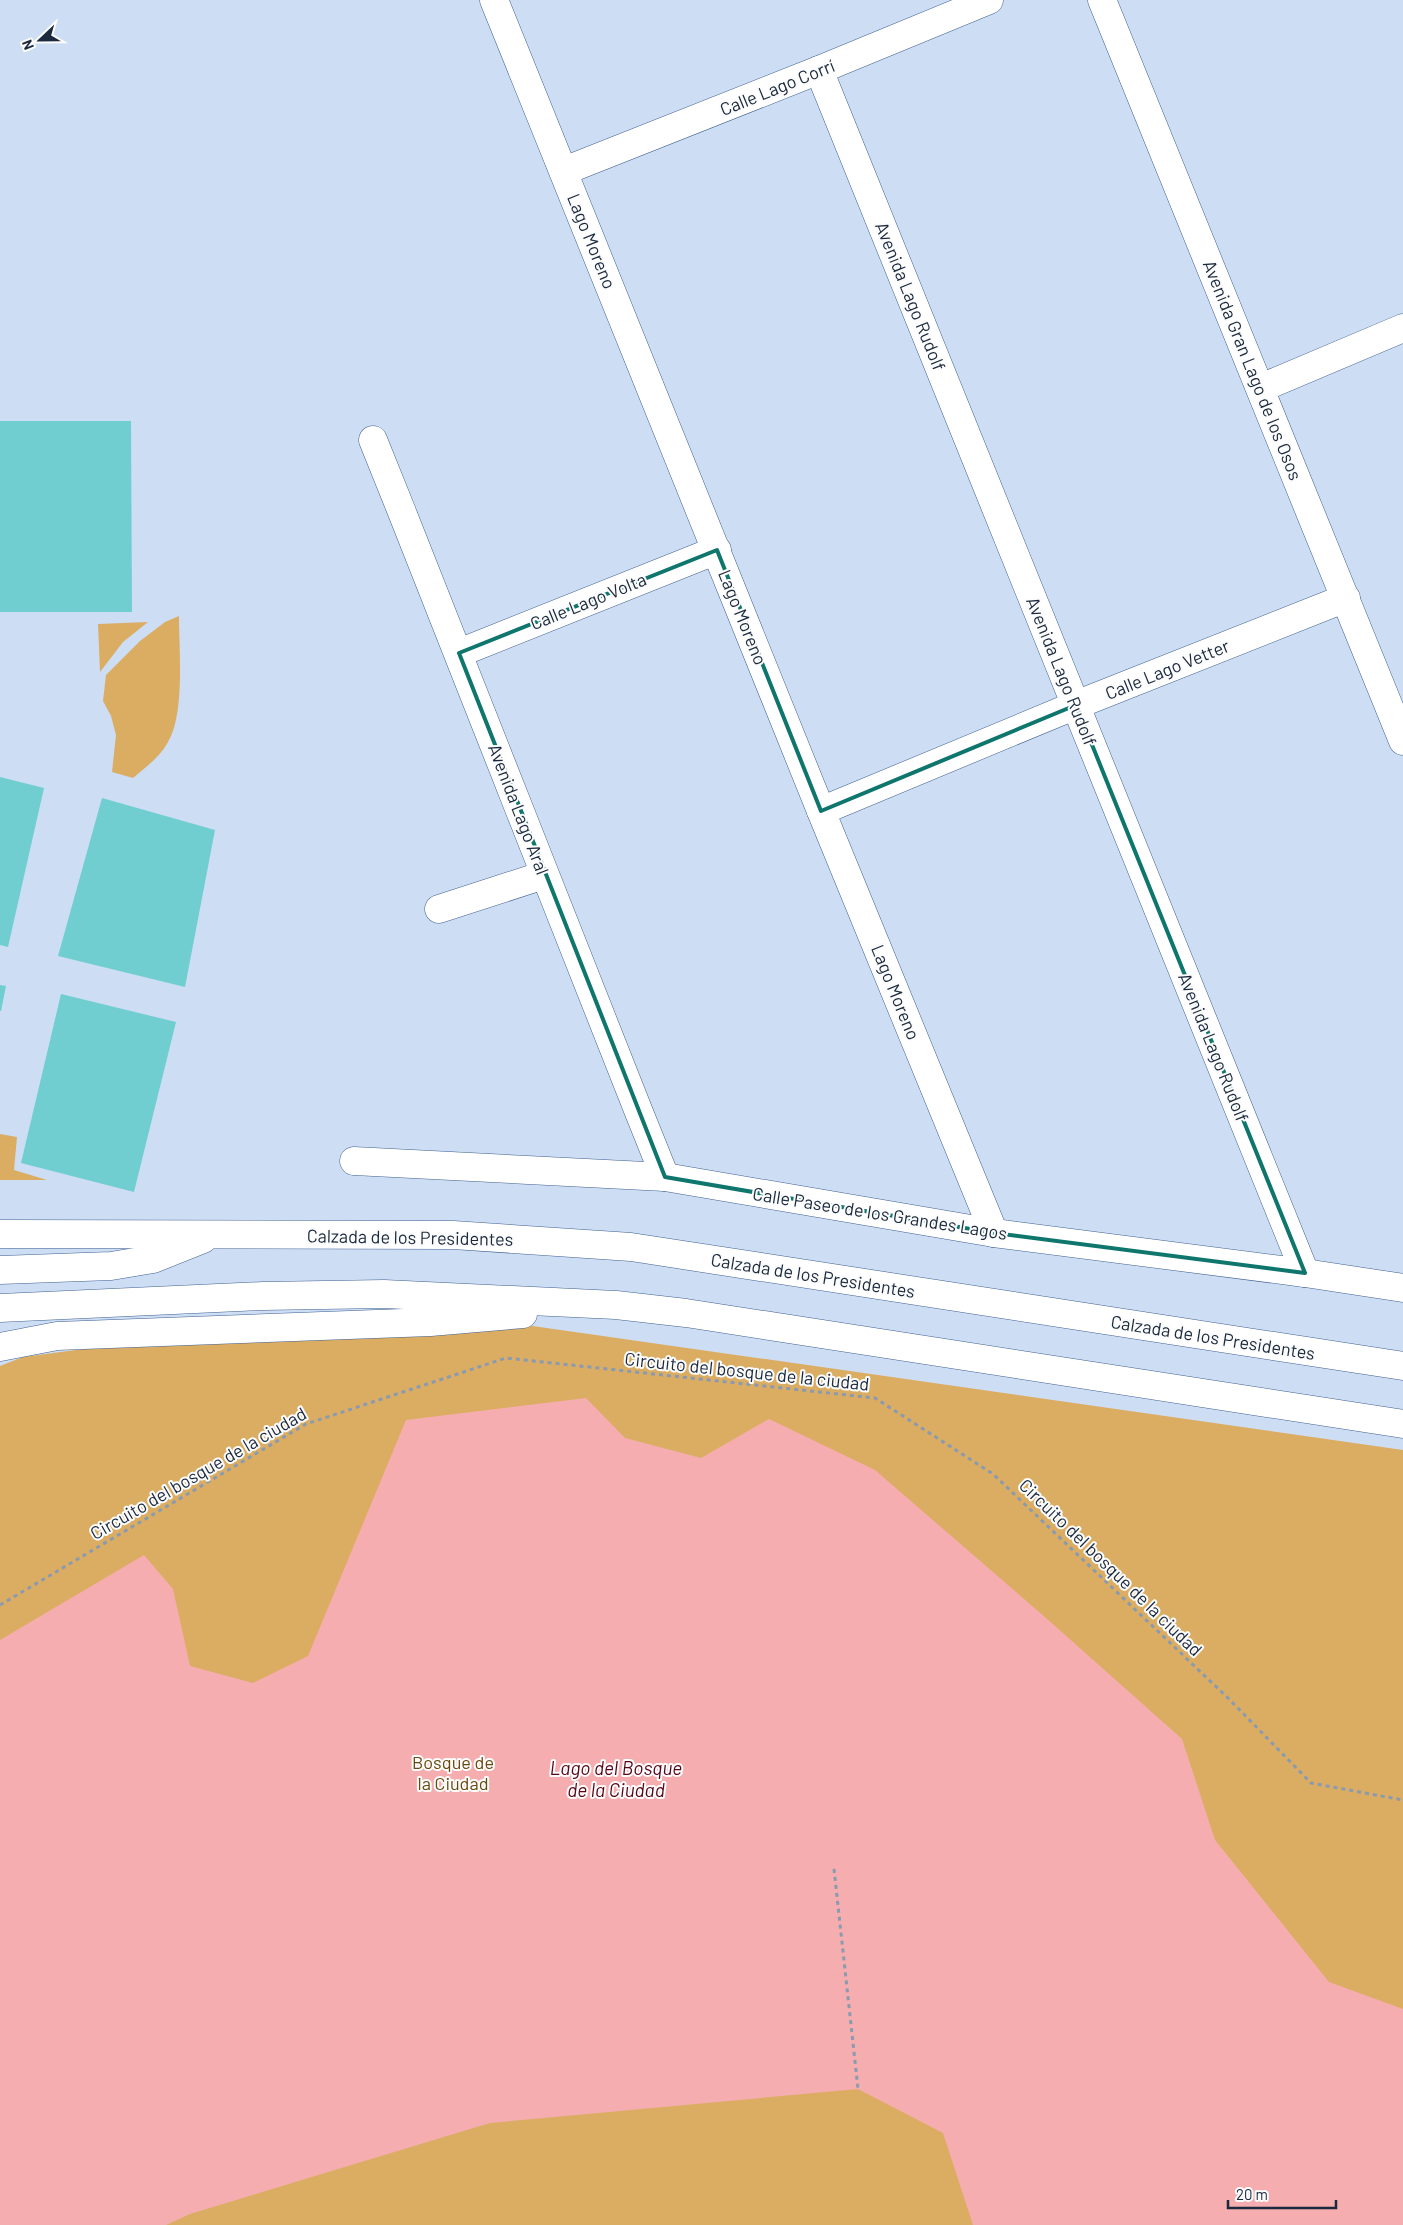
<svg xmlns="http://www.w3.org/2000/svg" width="1403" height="2225" font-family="Barlow,sans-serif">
  <rect width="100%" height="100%" fill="#cdddf4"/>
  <g fill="#dbad63">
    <path d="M179,616C179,650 185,714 168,742C160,757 146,767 133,778L112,772L116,735L111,716L103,701L106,675L140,641L165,622Z"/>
    <polygon points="148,622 123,642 100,672 98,624"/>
    <polygon points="0,1134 17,1137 14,1170 47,1180 0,1180"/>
    <polygon points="400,1307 1403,1450 1403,2225 0,2225 0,1366 23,1357"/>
  </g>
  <polygon fill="#f6adaf" points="586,1398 625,1438 701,1458 769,1419 875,1470 1046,1618 1182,1739 1215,1840 1329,1982 1403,2009 1403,2225 973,2225 943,2133 858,2089 490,2123 190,2214 166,2225 0,2225 0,1640 144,1555 173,1589 190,1666 253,1683 308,1656 406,1420"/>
  <g fill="#71ced0">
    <polygon points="0,421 131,421 132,612 0,612"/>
    <polygon points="0,777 44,788 8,947 0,945"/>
    <polygon points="102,798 215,830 185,987 58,956"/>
    <polygon points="0,985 6,986 1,1011 0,1011"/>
    <polygon points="61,994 176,1022 134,1192 21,1163"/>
  </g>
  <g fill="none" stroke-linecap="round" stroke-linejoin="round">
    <g stroke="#406192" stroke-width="29">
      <g id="minor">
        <polyline points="494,0 821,811 994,1233"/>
        <polyline points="1102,0 1403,741"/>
        <polyline points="819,70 1305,1273"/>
        <polyline points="564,171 819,70 989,0"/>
        <polyline points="1261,388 1403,328"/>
        <path d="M373,440C472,685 566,932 665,1177"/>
        <polyline points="459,653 717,550"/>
        <polyline points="821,811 1076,705 1346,598"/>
        <polyline points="439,909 544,875"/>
        <polyline points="354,1161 665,1177 994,1233 1305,1273 1403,1288"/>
      </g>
    </g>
    <g stroke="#406192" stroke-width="29">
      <g id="trunk">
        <polyline points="0,1234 453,1235 631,1247 1403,1366"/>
        <polyline points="0,1270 111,1266 153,1259 203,1239"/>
        <polyline points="0,1308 263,1296 384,1294 616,1305 686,1313 1403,1424"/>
        <polyline points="0,1347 57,1336 430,1322 523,1314"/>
      </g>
    </g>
    <g stroke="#8a9ab0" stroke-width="3" stroke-dasharray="4 4" stroke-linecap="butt">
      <polyline points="0,1605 306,1424 506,1358 875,1398 993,1474 1229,1699 1311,1783 1403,1800"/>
      <polyline points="834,1869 858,2089"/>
    </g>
    <use href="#minor" stroke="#fff" stroke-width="28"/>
    <use href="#trunk" stroke="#fff" stroke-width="28"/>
  </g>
  <path fill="none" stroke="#0f766e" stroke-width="4" stroke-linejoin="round" d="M717,550L821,811L1076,705L1305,1273L994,1233L665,1177L459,653Z"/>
  <g text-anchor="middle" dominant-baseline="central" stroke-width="4" stroke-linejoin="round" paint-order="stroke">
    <g font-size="18" fill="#1a293e" stroke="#fcfcfc">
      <text transform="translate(777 87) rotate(-22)">Calle Lago Corrí</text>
      <text transform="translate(592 241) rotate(68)">Lago Moreno</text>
      <text transform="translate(911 296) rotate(68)">Avenida Lago Rudolf</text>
      <text transform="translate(1253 370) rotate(68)">Avenida Gran Lago de los Osos</text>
      <text transform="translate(588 601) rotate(-22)">Calle Lago Volta</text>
      <text transform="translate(743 617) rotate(68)">Lago Moreno</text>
      <text transform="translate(1167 669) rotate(-22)">Calle Lago Vetter</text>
      <text transform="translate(1062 671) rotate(68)">Avenida Lago Rudolf</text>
      <text transform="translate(519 809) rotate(69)">Avenida Lago Aral</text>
      <text transform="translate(896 992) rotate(68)">Lago Moreno</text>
      <text transform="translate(1214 1047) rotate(68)">Avenida Lago Rudolf</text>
      <text transform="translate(880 1213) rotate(9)">Calle Paseo de los Grandes Lagos</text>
      <text transform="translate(410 1237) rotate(1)">Calzada de los Presidentes</text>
      <text transform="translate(813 1275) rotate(9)">Calzada de los Presidentes</text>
      <text transform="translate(1213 1337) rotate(9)">Calzada de los Presidentes</text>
      <text transform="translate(747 1371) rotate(6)">Circuito del bosque de la ciudad</text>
      <text transform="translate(198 1473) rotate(-30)">Circuito del bosque de la ciudad</text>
      <text transform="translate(1111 1567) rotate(44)">Circuito del bosque de la ciudad</text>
    </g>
    <g font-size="18" fill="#68490e" stroke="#fcfcfc">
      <text x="453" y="1762">Bosque de<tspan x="453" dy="21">la Ciudad</tspan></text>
    </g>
    <g font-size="19" font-style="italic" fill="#560516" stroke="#fcfcfc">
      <text x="616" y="1767">Lago del Bosque<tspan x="616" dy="22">de la Ciudad</tspan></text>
    </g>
  </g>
  <g transform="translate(40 40) rotate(248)" stroke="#fcfcfc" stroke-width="4" paint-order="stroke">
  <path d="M0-4L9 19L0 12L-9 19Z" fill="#1a293e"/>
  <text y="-8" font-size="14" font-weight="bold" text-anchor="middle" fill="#1a293e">N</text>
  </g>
  <path d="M1228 2200v8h108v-8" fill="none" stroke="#1a293e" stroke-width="2.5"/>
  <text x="1236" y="2200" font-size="15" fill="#1a293e" stroke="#fcfcfc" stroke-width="4" paint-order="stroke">20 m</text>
</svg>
